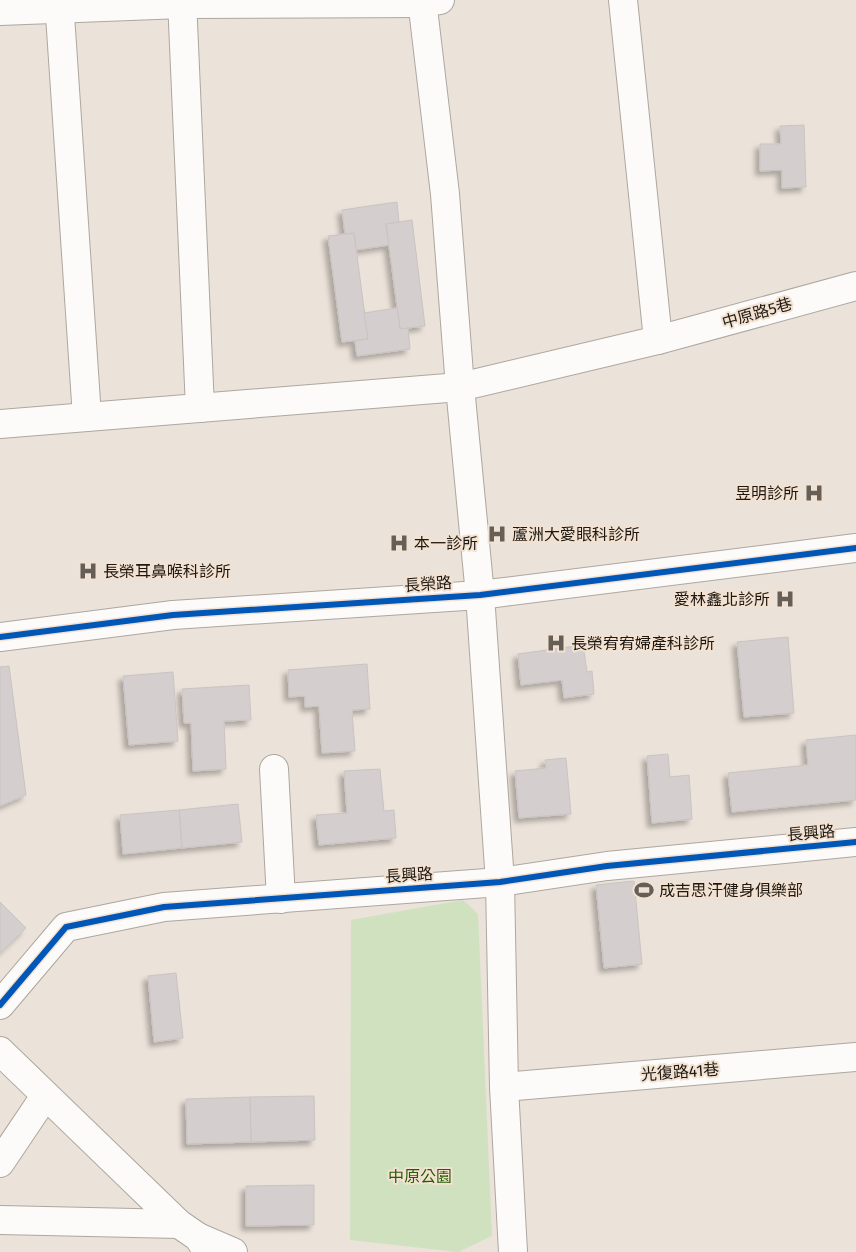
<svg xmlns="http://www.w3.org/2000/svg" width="856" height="1252" font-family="'Fira Sans','Noto Sans TC',sans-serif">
  <defs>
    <filter id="shadow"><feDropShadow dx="-4.5" dy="4.5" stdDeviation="2.5" flood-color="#0004"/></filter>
  </defs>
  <rect width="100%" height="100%" fill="#ebe2d9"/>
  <polygon fill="#d0e1c0" points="463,900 478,914 492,1236 458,1252 350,1240 351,920"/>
  <g fill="#d5cece" stroke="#c9c3c2" filter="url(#shadow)">
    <polygon points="804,125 806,187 782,188 782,170 760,171 760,144 781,144 780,126"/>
    <polygon points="397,202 399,222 386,224 389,245 356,250 354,233 345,234 342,210"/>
    <polygon points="412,220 425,326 400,329 386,224"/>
    <polygon points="354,233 368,339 342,342 328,236"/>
    <polygon points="397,308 400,329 408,328 410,349 357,356 355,341 368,339 364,313"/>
    <polygon points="788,637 794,713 744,717 737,642"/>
    <polygon points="583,645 587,672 592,671 594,694 564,698 562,680 521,685 518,654"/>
    <polygon points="367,664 370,709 352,710 355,751 322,753 319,706 305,707 305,696 289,697 288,670"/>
    <polygon points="9,666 26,795 0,806 0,667"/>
    <polygon points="173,672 178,741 129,745 123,676"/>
    <polygon points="249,685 251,720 224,721 226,769 193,771 191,723 184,723 182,689"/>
    <polygon points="856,735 856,800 732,812 728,773 808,765 806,740"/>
    <polygon points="668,754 670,777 689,775 692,819 652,823 647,756"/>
    <polygon points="566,758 571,814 519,818 515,771 546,768 545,760"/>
    <polygon points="380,769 384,811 394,810 396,838 319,845 316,815 347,813 344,771"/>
    <polygon points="238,804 242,842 182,848 179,810"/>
    <polygon points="179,810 182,848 123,854 120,815"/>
    <polygon points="634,881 642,964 604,968 596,885"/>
    <polygon points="0,902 26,928 0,953"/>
    <polygon points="176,973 183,1038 154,1042 148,976"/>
    <polygon points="314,1096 315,1140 251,1142 250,1097"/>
    <polygon points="250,1097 251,1142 187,1144 186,1099"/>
    <polygon points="314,1185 314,1225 246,1226 246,1186"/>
  </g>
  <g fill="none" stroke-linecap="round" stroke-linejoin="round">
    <g stroke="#ada7a0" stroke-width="30">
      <g id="minor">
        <polyline points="59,0 87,417"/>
        <polyline points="182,0 200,408"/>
        <polyline points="422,0 445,194 460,387 480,595 500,882 504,1087 513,1252"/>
        <polyline points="623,0 658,340"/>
        <polyline points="0,11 182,4 423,3 440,0"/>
        <polyline points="0,424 460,387 658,340 856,286"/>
        <polyline points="0,637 173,615 480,595 856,548"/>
        <polyline points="274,769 281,899"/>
        <polyline points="0,1005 66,927 164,907 500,882 607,866 856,842"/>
        <polyline points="0,1051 179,1224 198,1237 208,1252"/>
        <polyline points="504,1087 856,1057"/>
        <polyline points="0,1163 45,1096"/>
        <polyline points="0,1220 179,1224"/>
        <polyline points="198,1237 233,1252"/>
      </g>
    </g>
    <use href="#minor" stroke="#fcfbf9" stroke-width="28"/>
    <g stroke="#f3e2d1" stroke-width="9">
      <g id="cycleway">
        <polyline points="0,637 173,615 480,595 856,548"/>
        <polyline points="0,1005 66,927 164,907 500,882 607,866 856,842"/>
      </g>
    </g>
    <use href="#cycleway" stroke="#0057b8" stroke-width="6"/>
  </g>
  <defs>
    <g id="hospital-bare" transform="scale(1.5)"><path d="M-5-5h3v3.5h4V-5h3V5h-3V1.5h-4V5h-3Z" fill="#655f58" stroke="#f3e2d1" stroke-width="2.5" paint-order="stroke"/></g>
    <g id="stadium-bare" transform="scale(1.5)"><path d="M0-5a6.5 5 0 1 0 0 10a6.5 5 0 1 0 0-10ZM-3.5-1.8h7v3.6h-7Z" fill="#655f58" stroke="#f3e2d1" stroke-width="2.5" paint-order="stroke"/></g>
  </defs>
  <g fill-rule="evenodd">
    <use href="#hospital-bare" x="814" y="493"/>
    <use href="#hospital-bare" x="497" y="534"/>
    <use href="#hospital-bare" x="399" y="543"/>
    <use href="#hospital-bare" x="88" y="571"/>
    <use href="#hospital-bare" x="785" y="599"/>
    <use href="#hospital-bare" x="556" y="643"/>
    <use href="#stadium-bare" x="644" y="890"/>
  </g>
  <g text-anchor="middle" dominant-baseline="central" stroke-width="4" stroke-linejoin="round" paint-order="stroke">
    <g font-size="16" fill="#1d1812" stroke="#f3e2d1">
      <text transform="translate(757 313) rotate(-16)">中原路5巷</text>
      <text transform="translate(428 584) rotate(-4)">長榮路</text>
      <text transform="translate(811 833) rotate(-5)">長興路</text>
      <text transform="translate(409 875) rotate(-4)">長興路</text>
      <text transform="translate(680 1072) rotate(-4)">光復路41巷</text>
    </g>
    <g font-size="16" fill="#1d1812" stroke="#f3e2d1" text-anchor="start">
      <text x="799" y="493" text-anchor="end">昱明診所</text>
      <text x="512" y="534">蘆洲大愛眼科診所</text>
      <text x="414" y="543">本一診所</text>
      <text x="103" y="571">長榮耳鼻喉科診所</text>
      <text x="770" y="599" text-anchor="end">愛林鑫北診所</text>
      <text x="571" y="643">長榮宥宥婦產科診所</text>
      <text x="659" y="890">成吉思汗健身俱樂部</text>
    </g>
    <g font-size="16" fill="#255d04" stroke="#f3e2d1">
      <text x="420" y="1176">中原公園</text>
    </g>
  </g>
</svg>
